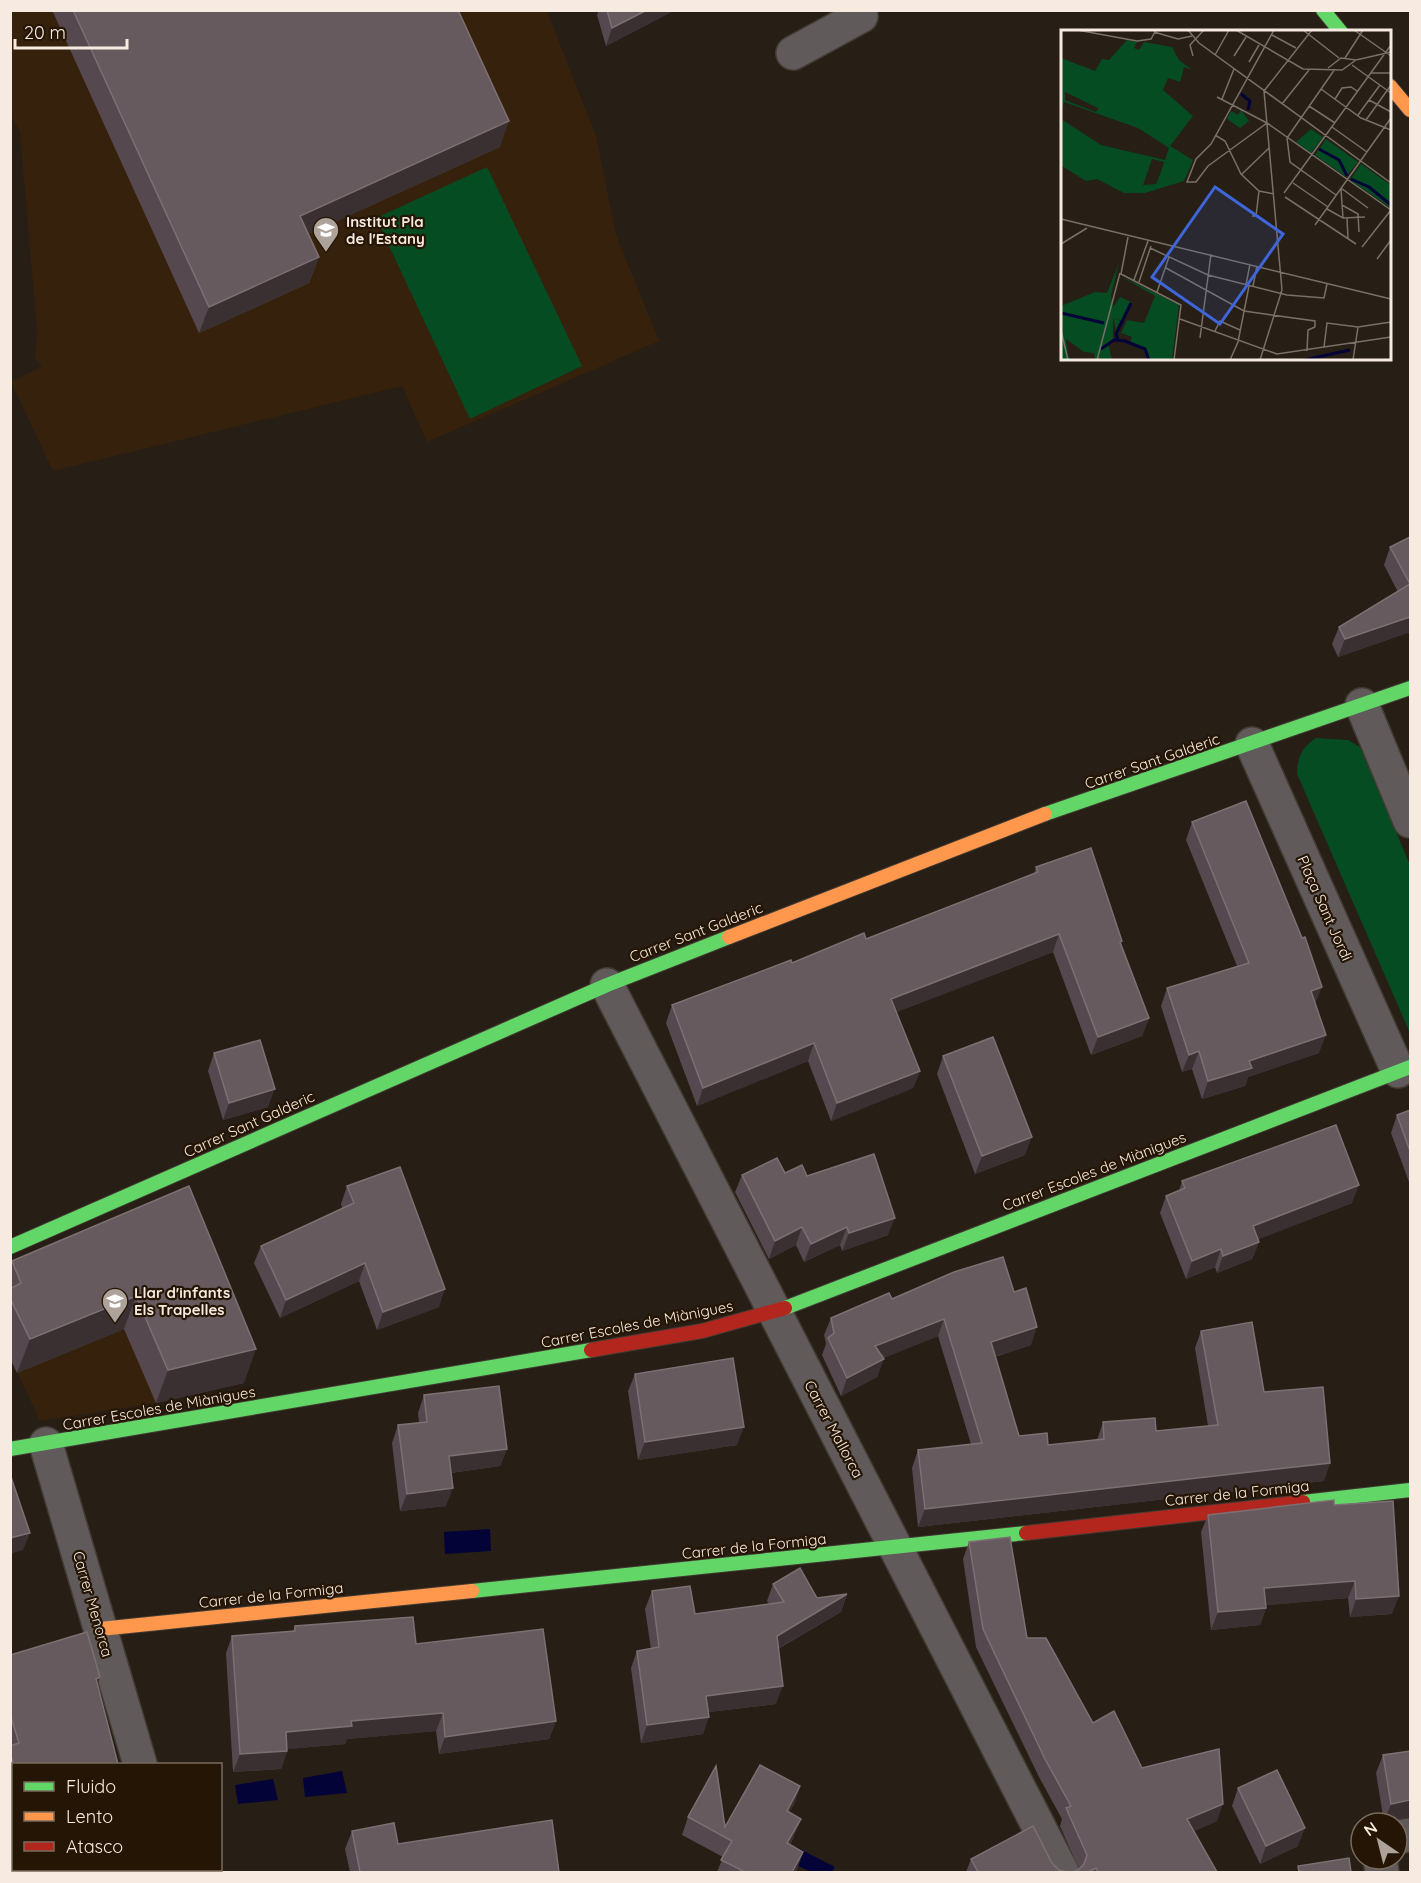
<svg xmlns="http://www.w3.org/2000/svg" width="1421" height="1883" font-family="Quicksand,sans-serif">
  <rect width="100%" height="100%" fill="#271e15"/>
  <g fill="#36220c">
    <polygon points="11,11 547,11 596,136 616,235 659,341 427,442 402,386 53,471 11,382 42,366 35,358 37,331 20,132 11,115"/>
    <polygon points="70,1266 244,1383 156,1403 40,1421 11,1358 10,1290"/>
  </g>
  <g fill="#054c22">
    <polygon points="487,167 582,366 470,419 376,218"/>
    <path d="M1316,738L1348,740L1360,747L1410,865V1033L1297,774C1297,758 1302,747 1316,738Z"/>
  </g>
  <g fill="#040337">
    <polygon points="490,1529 491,1551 445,1554 444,1532"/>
    <polygon points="342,1771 347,1793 305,1797 303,1778"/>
    <polygon points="273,1779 278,1800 238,1804 235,1785"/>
    <polygon points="796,1847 835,1867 832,1872 811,1872 788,1861"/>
  </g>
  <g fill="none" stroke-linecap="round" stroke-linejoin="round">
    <g stroke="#423b33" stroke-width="36">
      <g id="street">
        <polyline points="793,53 861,16 858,10"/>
        <polyline points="1362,705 1410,821"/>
        <polyline points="1252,744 1398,1071"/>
        <polyline points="607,985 1062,1872"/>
        <polyline points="46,1444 140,1764"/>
        <polyline points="1397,1837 1410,1835"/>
        <polyline points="1380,1859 1382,1872"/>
        <polyline points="170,1870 171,1872"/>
      </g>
    </g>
    <g stroke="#423b33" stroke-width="16">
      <g id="fast">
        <polyline points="1323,10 1341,32"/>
        <polyline points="1045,814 1410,688"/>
        <polyline points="10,1247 607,985 729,937"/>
        <polyline points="785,1308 1410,1067"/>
        <polyline points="10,1449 591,1350"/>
        <polyline points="1303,1502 1410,1490"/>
        <polyline points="472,1591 1026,1533"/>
      </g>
    </g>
    <g stroke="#423b33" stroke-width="16">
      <g id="slow">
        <polyline points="1390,86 1410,110"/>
        <polyline points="729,937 1045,814"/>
        <polyline points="100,1629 472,1591"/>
      </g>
    </g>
    <g stroke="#423b33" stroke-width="16">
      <g id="jam">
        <polyline points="591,1350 702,1331 785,1308"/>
        <polyline points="1026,1533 1303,1502"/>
      </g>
    </g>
    <use href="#street" stroke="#605b5a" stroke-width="33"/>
    <use href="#fast" stroke="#63d668" stroke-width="14"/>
    <use href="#slow" stroke="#ff974d" stroke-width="14"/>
    <use href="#jam" stroke="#b3261e" stroke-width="14"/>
  </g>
  <g fill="#55484f">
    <polygon points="52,10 458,10 500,147 308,234 319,257 309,283 199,333"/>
    <polygon points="599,10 675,10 606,46 597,15"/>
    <polygon points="1410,537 1410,632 1338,657 1332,644 1339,627 1398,592 1384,565 1390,547"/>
    <polygon points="1192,822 1315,1004 1319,1053 1248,1077 1245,1086 1202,1099 1192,1069 1182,1072 1161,1006 1167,988 1237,966 1186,840"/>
    <polygon points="1036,867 1121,944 1149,1018 1142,1036 1091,1055 1053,952 896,1012 920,1071 913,1088 831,1121 808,1061 697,1106 666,1023 672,1005 792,963 866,939 1034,874"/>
    <polygon points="214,1053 268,1107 223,1120 208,1071"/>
    <polygon points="943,1056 1025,1155 975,1174 937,1074"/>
    <polygon points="1410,1110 1410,1182 1409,1182 1391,1133 1397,1115"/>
    <polygon points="785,1173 807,1176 888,1235 842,1251 840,1245 804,1262 796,1245 769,1259 735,1192 742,1175"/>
    <polygon points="1182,1181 1352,1203 1258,1239 1259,1242 1252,1259 1217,1273 1215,1267 1186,1279 1160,1213 1166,1196 1179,1191"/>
    <polygon points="189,1186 244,1383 156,1403 124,1329 17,1373 10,1358 10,1264 12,1261"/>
    <polygon points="347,1186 439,1307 377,1330 359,1281 280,1318 254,1263 261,1246 342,1208 341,1204"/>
    <polygon points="892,1299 1031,1345 995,1357 1019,1436 1048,1445 1097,1440 1103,1422 1156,1431 1208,1426 1195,1348 1201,1331 1264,1392 1324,1481 918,1527 912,1468 918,1450 971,1444 938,1336 883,1358 877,1377 841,1396 822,1355 826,1344 824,1335 831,1318"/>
    <polygon points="635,1374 737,1445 638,1460 628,1391"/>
    <polygon points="424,1395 507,1449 500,1466 451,1473 446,1506 400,1511 392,1443 398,1425 419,1423 418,1413"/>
    <polygon points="1334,1505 1392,1614 1350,1617 1348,1598 1266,1605 1266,1608 1260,1625 1211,1630 1201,1532 1208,1515"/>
    <polygon points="969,1542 1027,1638 1093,1723 1142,1768 1217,1821 1194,1831 1217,1872 1070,1872 1077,1871 1079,1869 1060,1826 1062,1819 1039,1777 976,1647 963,1559"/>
    <polygon points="773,1584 817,1598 847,1594 841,1612 778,1649 776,1704 709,1712 703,1734 641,1743 631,1668 637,1651 651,1649 645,1609 652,1591 695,1614 769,1604 767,1601"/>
    <polygon points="295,1626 416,1644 556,1721 549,1739 439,1754 436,1731 347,1739 345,1744 287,1749 287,1751 281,1769 233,1772 226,1653 232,1636 293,1631"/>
    <polygon points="10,1655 100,1677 97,1686 14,1764 14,1805 10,1794"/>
    <polygon points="1410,1751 1410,1816 1384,1822 1376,1773 1383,1755"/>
    <polygon points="800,1786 794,1804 789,1812 794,1836 790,1845 797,1870 795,1872 717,1872 723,1857 682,1835 688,1817 725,1827"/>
    <polygon points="1238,1788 1298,1846 1260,1864 1232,1806"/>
    <polygon points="352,1831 398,1844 559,1872 350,1872 345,1849"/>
    <polygon points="971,1859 1052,1863 1059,1870 1067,1872 966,1872"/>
    <polygon points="32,1869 142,1869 143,1872 33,1872"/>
  </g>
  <g fill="#3b3031">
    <polygon points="647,10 675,10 606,46 612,28"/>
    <polygon points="509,121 500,147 291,242 300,216"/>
    <polygon points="319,257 309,283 199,333 209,307"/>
    <polygon points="1410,617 1410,632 1338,657 1345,639"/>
    <polygon points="1059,934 1053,952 884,1017 891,999"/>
    <polygon points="1322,987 1315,1005 1311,991"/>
    <polygon points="1149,1018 1142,1036 1091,1055 1098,1037"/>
    <polygon points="1326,1035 1319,1053 1248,1077 1245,1086 1202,1099 1208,1081 1249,1061"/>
    <polygon points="814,1043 808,1061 697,1106 703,1088"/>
    <polygon points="1199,1051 1192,1069 1182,1072 1189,1055"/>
    <polygon points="920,1071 913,1088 831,1121 837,1103"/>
    <polygon points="275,1089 268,1107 223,1120 229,1103"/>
    <polygon points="1032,1137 1025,1155 975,1174 982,1156"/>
    <polygon points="1359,1185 1352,1203 1246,1244 1253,1226"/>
    <polygon points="895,1218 888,1235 842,1251 849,1233"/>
    <polygon points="802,1227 796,1245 769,1259 775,1241"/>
    <polygon points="847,1227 840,1245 804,1262 811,1244"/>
    <polygon points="1259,1242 1252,1259 1217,1273 1223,1256"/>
    <polygon points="1221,1249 1215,1267 1186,1279 1192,1261"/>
    <polygon points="365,1263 359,1281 280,1318 286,1300"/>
    <polygon points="445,1289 439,1307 377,1330 383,1312"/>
    <polygon points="136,1296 124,1329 17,1373 30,1339"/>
    <polygon points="944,1319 938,1336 869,1364 875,1346"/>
    <polygon points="1037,1327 1031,1345 984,1360 991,1342"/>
    <polygon points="256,1349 244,1383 156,1403 168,1370"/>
    <polygon points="884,1359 877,1377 841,1396 847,1378"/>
    <polygon points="744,1427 737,1445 638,1460 645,1442"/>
    <polygon points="507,1449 500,1466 443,1474 449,1456"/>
    <polygon points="1330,1463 1324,1481 918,1527 925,1509"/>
    <polygon points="453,1488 446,1506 400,1511 407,1494"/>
    <polygon points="30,1533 23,1550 10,1554 10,1538"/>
    <polygon points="1355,1581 1348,1598 1258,1606 1264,1588"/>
    <polygon points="847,1594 841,1612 770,1653 777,1636"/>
    <polygon points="1399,1596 1392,1614 1350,1617 1356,1599"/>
    <polygon points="1266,1608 1260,1625 1211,1630 1218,1612"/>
    <polygon points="100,1677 94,1695 96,1679"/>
    <polygon points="783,1686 776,1704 700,1713 706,1696"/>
    <polygon points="443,1713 436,1731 347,1739 345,1744 279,1750 286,1732 351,1721"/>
    <polygon points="709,1717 703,1734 641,1743 647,1725"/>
    <polygon points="556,1721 549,1739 439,1754 445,1737"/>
    <polygon points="287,1751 281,1769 233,1772 240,1754"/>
    <polygon points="800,1786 794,1804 780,1829 787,1811"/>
    <polygon points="1410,1800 1410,1816 1384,1822 1391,1804"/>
    <polygon points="1223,1804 1217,1821 1181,1837 1187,1819"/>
    <polygon points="801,1819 794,1836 781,1861 787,1843"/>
    <polygon points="1305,1828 1298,1846 1260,1864 1266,1846"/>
    <polygon points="803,1852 797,1870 795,1872 792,1872"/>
  </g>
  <g fill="#675a5f" stroke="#7d7073" stroke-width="1.5">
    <polygon points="73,10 458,10 509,121 300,216 319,257 209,307"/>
    <polygon points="607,10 647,10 612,28"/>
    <polygon points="1410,537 1410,617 1345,639 1339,627 1410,584 1390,547"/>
    <polygon points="1246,801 1302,938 1305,937 1322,987 1311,991 1326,1035 1249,1061 1252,1068 1208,1081 1199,1051 1189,1055 1167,988 1249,963 1192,822"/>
    <polygon points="1091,848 1122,941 1120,942 1149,1018 1098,1037 1059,934 891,999 920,1071 837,1103 814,1043 703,1088 672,1005 791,960 792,963 864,933 866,939 1038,872 1036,867"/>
    <polygon points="993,1037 1032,1137 982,1156 943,1056"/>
    <polygon points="260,1040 275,1089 229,1103 214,1053"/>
    <polygon points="1410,1110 1410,1151 1397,1115"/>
    <polygon points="1336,1125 1359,1185 1253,1226 1259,1242 1223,1256 1221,1249 1192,1261 1166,1196 1185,1188 1182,1181"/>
    <polygon points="874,1154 895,1218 849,1233 847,1227 811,1244 802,1227 775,1241 742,1175 777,1158 785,1173 802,1165 807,1176"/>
    <polygon points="400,1167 445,1289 383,1312 365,1263 286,1300 261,1246 354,1203 347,1186"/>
    <polygon points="189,1186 256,1349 168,1370 136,1296 30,1339 10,1298 10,1289 21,1283 12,1261"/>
    <polygon points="1003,1257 1014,1292 1026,1288 1037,1327 991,1342 1019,1436 1047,1433 1048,1445 1104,1439 1103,1422 1155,1418 1156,1431 1218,1425 1201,1331 1252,1322 1264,1392 1323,1387 1330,1463 925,1509 918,1450 982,1443 944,1319 875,1346 884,1359 847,1378 828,1338 834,1333 831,1318 889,1293 892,1299 954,1272"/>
    <polygon points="733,1358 744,1427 645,1442 635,1374"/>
    <polygon points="499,1386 507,1449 449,1456 453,1488 407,1494 398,1425 427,1422 424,1395"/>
    <polygon points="10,1474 30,1533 10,1538"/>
    <polygon points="1334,1500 1334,1505 1393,1501 1399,1596 1356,1599 1355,1581 1264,1588 1266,1608 1218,1612 1208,1515"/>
    <polygon points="1010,1537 1027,1638 1046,1638 1093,1723 1114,1711 1142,1768 1219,1749 1223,1804 1187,1819 1217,1872 1098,1872 1096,1868 1088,1872 1070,1872 1077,1871 1084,1864 1087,1855 1066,1808 1071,1806 1045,1759 983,1629 969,1542"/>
    <polygon points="800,1568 817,1598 847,1594 777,1636 783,1686 706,1696 709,1717 647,1725 637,1651 659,1647 652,1591 690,1586 695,1614 784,1602 773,1584"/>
    <polygon points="413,1617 416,1644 543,1629 556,1721 445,1737 443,1713 351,1721 352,1726 286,1732 287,1751 240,1754 232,1636 295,1631 295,1626"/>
    <polygon points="87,1632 100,1677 96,1679 118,1764 14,1764 10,1754 10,1746 19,1743 10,1714 10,1655"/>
    <polygon points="1410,1751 1410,1800 1391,1804 1383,1755"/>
    <polygon points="760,1765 800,1786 787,1811 801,1819 787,1843 803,1852 792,1872 745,1872 721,1860 732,1841 688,1817 716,1766 725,1827"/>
    <polygon points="1277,1770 1305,1828 1266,1846 1238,1788"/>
    <polygon points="552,1820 559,1872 360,1872 352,1831 394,1823 398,1844"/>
    <polygon points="1033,1826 1052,1863 1059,1870 1067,1872 978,1872 971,1859"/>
    <polygon points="1349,1858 1351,1872 1299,1872 1298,1866"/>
    <polygon points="44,1869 142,1869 143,1872 44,1872"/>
  </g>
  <defs>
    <g id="school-pin" transform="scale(1.35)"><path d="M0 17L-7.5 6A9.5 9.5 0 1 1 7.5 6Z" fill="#aea39a" stroke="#251505"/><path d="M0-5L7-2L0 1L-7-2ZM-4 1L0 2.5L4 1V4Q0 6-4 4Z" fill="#fff"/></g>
  </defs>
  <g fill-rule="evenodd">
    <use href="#school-pin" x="326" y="230"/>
    <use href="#school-pin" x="115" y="1301"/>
  </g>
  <g text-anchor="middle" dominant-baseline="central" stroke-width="4.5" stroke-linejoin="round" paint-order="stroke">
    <g font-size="15" font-weight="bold" fill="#f7ebe1" stroke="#251505" text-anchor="start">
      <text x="346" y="221">Institut Pla<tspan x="346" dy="17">de l'Estany</tspan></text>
      <text x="134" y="1292">Llar d'infants<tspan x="134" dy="17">Els Trapelles</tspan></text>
    </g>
    <g font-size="15" fill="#f7ebe1" stroke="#251505">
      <text transform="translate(1152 761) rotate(-19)">Carrer Sant Galderic</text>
      <text transform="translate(1325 908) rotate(66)">Plaça Sant Jordi</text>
      <text transform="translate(696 932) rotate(-21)">Carrer Sant Galderic</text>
      <text transform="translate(249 1124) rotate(-24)">Carrer Sant Galderic</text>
      <text transform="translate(1094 1171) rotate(-21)">Carrer Escoles de Miànigues</text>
      <text transform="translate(637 1324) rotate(-11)">Carrer Escoles de Miànigues</text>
      <text transform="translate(159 1408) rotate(-10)">Carrer Escoles de Miànigues</text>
      <text transform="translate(834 1429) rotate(62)">Carrer Mallorca</text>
      <text transform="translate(1237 1493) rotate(-6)">Carrer de la Formiga</text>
      <text transform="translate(754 1546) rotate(-6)">Carrer de la Formiga</text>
      <text transform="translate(271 1595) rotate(-6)">Carrer de la Formiga</text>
      <text transform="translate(93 1604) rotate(74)">Carrer Menorca</text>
    </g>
  </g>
  <g transform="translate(1061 30)">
    <rect width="330" height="330" fill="#271e15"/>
    <path d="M66,10L76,12L73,18L78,20L83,12L111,17L118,30L131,40L123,37L119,52L107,48L102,60L132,86L109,116L132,130L130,135L123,151L84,163H63L36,149L25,151L1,136L0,89L40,115L104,130L108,118L77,98L3,72L0,81V28L34,41L41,29L48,30ZM4,62L37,78V79L35,82L4,70ZM91,129L103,132L100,142L95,154L82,155ZM180,80L188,91L179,98L166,89L170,81L177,85ZM250,99L262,107L250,123L235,112ZM265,109L297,132L285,147L254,125ZM300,134L330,155V178L289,150ZM58,233L50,266L52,277L59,267L70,272L61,291L54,288L59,291L55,300L52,287V310L47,313L51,330H34L33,323L23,322L5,309L8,330H0V276L34,262L46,263ZM58,245L118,275L111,330H87L83,320L69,313L71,307L60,303L66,290L83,293L94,266Z" fill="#054c22" fill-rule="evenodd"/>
    <path fill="none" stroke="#040337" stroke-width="3" d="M180,64L189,71L187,80M258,119L278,130L286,146M290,149L308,157L330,175M0,283L43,293M57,310L55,304L70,273M40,319L53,310L64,311L84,319L88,330M243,330L289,320"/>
    <path fill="none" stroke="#7a7067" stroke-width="1.5" d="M16,0L76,11L90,9L95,0M127,0L138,13L330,153M175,0L242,39L281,40L295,30M242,0L278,28M293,0L330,26M93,2L117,9L131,6M211,5L235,18M154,25L168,0M132,26L129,15L143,0M173,26L185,7M284,28L302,0M188,32L198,15M291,35L330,63M267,38L280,28L295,30L330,22M310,43H330M260,59L300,88L330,100M156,67L206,93L330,180M161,69L173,39M274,69L281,58L290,57L296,61M308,70L330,82M221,74L248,40M248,76L274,93M297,85L319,55M305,90L330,55M206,93L147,136L135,152H126L135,129L150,114L213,0M271,97L306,122M154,105L164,111L180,144L198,161L213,164M226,108L274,39M226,108L229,132L275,165M181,144L208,118M232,153L267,177M280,158L307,178M280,159L282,188M223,163L330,15M224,167L295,214M281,175L297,184L298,202M266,179L282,188L304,187M191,186H195L198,161M286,188L287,208M0,189L330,269M254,195L330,88M67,207L60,244L120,275L113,330M0,214L26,198M301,217L330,180M89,218L147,245L226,265L263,268L266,254M316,229L330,210M105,238L183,281L254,291V297M73,250L87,211M78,252L90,216M185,255L189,234M192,256L196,236M96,262L108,227M119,289L216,324L330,307M0,300L7,330M154,301L159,291L179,300M139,308L150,224M263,317L266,293L297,297L330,292M246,321L247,300L254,297M36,330L59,243M169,330L177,312L188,256M199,330L221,260L203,61L251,0M292,330L297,297"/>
    <path fill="#3e66d9" fill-opacity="0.15" stroke="#3e66d9" stroke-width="3" d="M154,157L222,204L159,294L91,247Z"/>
    <rect width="330" height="330" fill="none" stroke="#f7ebe1" stroke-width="3"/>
  </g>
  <rect width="1421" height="1883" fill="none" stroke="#f7ebe1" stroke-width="24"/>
  <rect x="12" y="1763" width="210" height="108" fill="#251505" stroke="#796b5d" stroke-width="1.5"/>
  <rect x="24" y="1782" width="30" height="9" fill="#63d668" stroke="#796b5d" stroke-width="1.5"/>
  <text x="66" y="1793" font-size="18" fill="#f7ebe1">Fluido</text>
  <rect x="24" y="1812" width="30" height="9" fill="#ff974d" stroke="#796b5d" stroke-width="1.5"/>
  <text x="66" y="1823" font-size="18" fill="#f7ebe1">Lento</text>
  <rect x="24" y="1842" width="30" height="9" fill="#b3261e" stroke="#796b5d" stroke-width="1.5"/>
  <text x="66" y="1853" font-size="18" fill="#f7ebe1">Atasco</text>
  <g transform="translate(1379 1841) rotate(325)"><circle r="28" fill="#251505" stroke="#796b5d" stroke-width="1.5"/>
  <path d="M0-4.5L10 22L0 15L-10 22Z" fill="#aea39a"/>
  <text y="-9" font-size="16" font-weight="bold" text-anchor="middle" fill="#f7ebe1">N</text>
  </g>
  <path d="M15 39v9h112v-9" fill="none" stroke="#f7ebe1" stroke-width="3"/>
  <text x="24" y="39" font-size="18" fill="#f7ebe1" stroke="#251505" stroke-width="4.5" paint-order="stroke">20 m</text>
</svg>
